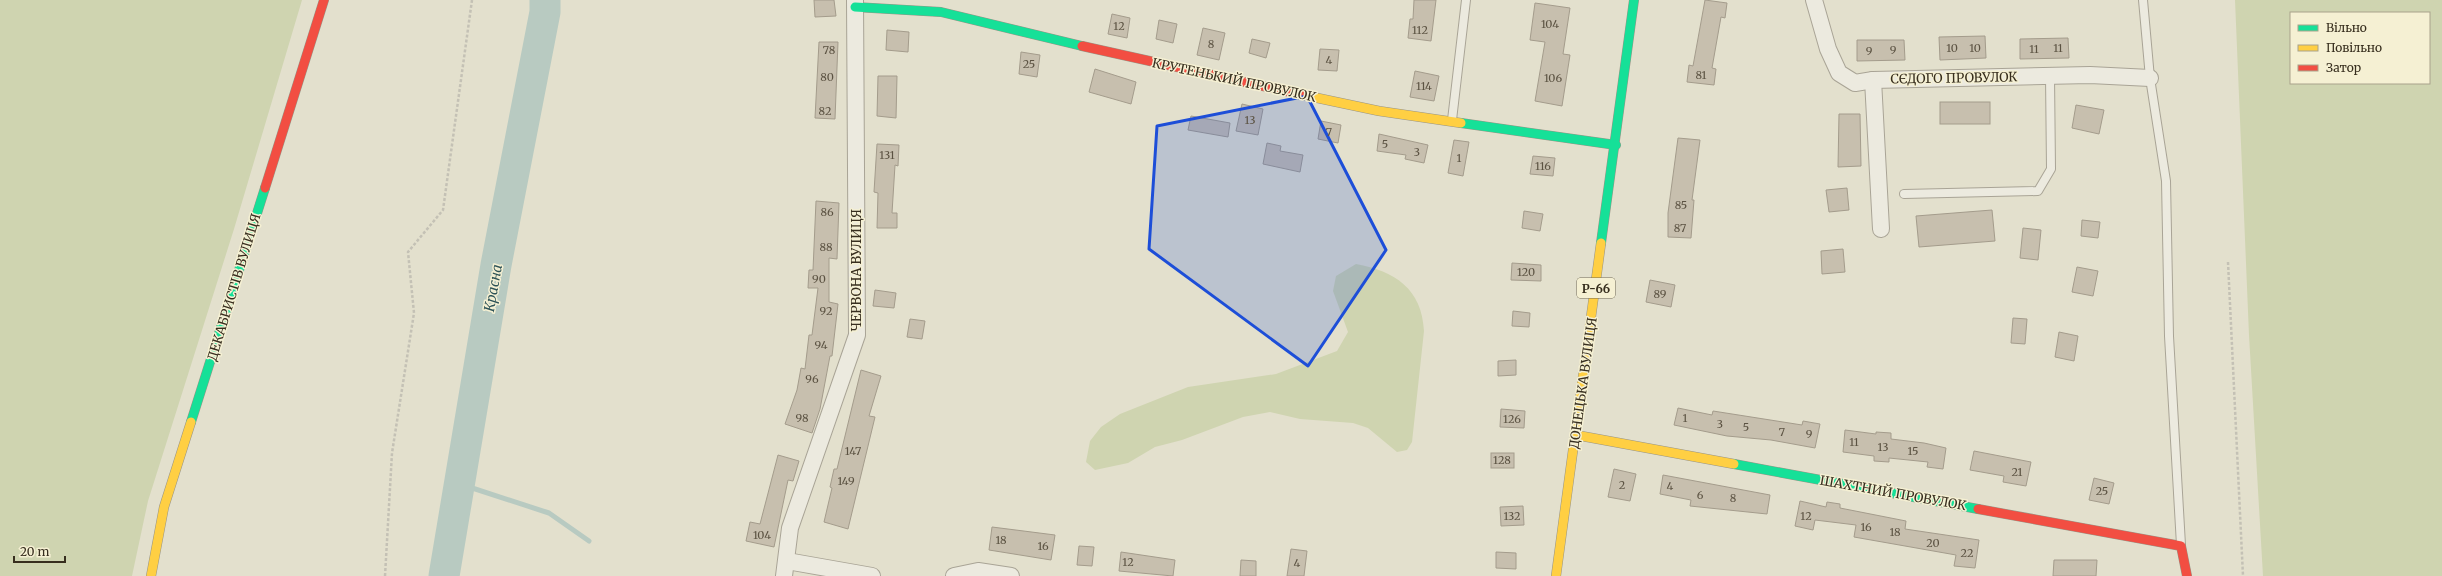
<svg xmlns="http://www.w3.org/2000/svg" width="2442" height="576" font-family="Merriweather,serif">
  <rect width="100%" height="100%" fill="#e3e0cd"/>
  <g fill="#cfd4b0" fill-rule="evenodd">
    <polygon points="0,0 302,0 234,229 148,501 132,576 0,576"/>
    <path d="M2235,0H2442V576H2263L2249,335ZM2291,13H2429V83H2291Z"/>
    <path d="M1356,264C1395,271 1422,289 1424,331L1412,442L1407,450L1397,452L1368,428L1353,423L1300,419L1270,412L1243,417L1182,440L1155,447L1128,463L1095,470L1086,462L1090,441L1101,427L1120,414L1188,387L1276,374L1337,351L1348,332L1333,291L1336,276Z"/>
  </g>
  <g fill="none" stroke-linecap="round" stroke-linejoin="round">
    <polyline stroke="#b8cac1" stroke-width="5" points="460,484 549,513 589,541"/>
    <polyline stroke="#b8cac1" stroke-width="31" points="444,576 496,265 545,12 545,0"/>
  </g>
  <g fill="#c7bfae" stroke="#a49c8c">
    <polygon points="814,0 834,0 836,16 815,17"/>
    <polygon points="1414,0 1436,0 1431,41 1408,38 1410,19 1413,19"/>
    <polygon points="1705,0 1727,3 1725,18 1721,17 1712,68 1716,69 1714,85 1687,82 1689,65 1693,66"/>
    <polygon points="1535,3 1570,8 1563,54 1570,55 1562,106 1535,101 1545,42 1530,40"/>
    <polygon points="1112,14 1130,18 1127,38 1108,34"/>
    <polygon points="1159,20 1177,24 1173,43 1156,39"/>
    <polygon points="1203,28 1225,33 1219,60 1197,55"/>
    <polygon points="887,30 909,32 908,52 886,50"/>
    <polygon points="1985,36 1986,58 1940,60 1939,37"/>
    <polygon points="2068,38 2069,58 2020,59 2020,39"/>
    <polygon points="1252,39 1270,43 1266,58 1249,53"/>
    <polygon points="1857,40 1904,40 1905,60 1857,61"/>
    <polygon points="819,42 838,42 835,119 815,118"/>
    <polygon points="1320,49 1339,50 1337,71 1318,70"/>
    <polygon points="1021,52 1040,55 1037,77 1019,74"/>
    <polygon points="1095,69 1136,82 1131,104 1089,92"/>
    <polygon points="1415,71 1439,76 1434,101 1410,97"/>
    <polygon points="878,76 897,76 896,118 877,116"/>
    <rect x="1940" y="102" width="50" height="22"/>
    <polygon points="1242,104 1263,109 1258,135 1236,131"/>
    <polygon points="2076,105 2104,110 2099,134 2072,128"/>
    <polygon points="1839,114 1860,114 1861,166 1838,167"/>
    <polygon points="1191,116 1230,123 1228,137 1188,130"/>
    <polygon points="1321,121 1341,125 1338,143 1318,139"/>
    <polygon points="1379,134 1428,145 1424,163 1405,159 1406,155 1377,151"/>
    <polygon points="1678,138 1700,140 1692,200 1694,200 1691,238 1668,237 1668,213"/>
    <polygon points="1454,140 1469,142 1463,176 1448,173"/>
    <polygon points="1267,143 1281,146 1280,151 1303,155 1300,172 1263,164"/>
    <polygon points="877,144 899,145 898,166 895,165 892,213 897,213 897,228 877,228 878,193 874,192"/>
    <polygon points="1533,156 1555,158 1553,176 1530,174"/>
    <polygon points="1847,188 1849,210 1829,212 1826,190"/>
    <polygon points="816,201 839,203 837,259 829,258 829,302 838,304 832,356 830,356 820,409 812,433 785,424 797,390 801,368 805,369 809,335 812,335 818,288 808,288 809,270 813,270"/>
    <polygon points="1992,210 1995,241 1919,247 1916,216"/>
    <polygon points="1524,211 1543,214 1540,231 1522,228"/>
    <polygon points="2082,220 2100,222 2098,238 2081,236"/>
    <polygon points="2023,228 2041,230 2038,260 2020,258"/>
    <polygon points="1843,249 1845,272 1822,274 1821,251"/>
    <polygon points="1512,263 1541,265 1541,281 1511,280"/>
    <polygon points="2077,267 2098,271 2093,296 2072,292"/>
    <polygon points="1650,280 1675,285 1671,307 1646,302"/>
    <polygon points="875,290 896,293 894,308 873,306"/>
    <polygon points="1513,311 1530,313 1529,327 1512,326"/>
    <polygon points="2013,318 2027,319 2025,344 2011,343"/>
    <polygon points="910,319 925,321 922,339 907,337"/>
    <polygon points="2059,332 2078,336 2074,361 2055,357"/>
    <polygon points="1516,360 1516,375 1498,376 1498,361"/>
    <polygon points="861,370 881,376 869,416 875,417 848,529 824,522 832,488 830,487 834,469 837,469"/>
    <polygon points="1678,408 1712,415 1713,411 1802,425 1803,421 1820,424 1815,448 1771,440 1727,436 1674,425"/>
    <polygon points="1501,409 1525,411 1524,428 1500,427"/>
    <polygon points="1845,430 1876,434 1876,432 1891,433 1891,439 1924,443 1946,448 1943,469 1927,467 1928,462 1889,458 1889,462 1874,461 1874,456 1843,452"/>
    <polygon points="1974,451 2031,462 2026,486 2003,482 2004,476 1970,470"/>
    <rect x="1491" y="453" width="23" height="15"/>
    <polygon points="778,455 799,461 793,481 788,480 774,547 746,541 750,522 760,524"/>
    <polygon points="1614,469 1636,474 1630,501 1608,497"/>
    <polygon points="1663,475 1770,495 1767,514 1690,506 1691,500 1660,494"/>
    <polygon points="2094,478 2114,483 2109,504 2089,500"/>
    <polygon points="1800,501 1826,507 1827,502 1840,504 1840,508 1906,521 1905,529 1979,540 1975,568 1954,566 1956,555 1854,537 1856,525 1815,520 1813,530 1795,526"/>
    <polygon points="1523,506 1524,525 1501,526 1500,507"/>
    <polygon points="992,527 1055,535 1051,560 989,550"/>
    <polygon points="1079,546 1094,547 1092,566 1077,565"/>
    <polygon points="1291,549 1307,551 1304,576 1287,576"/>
    <polygon points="1121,552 1175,560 1173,576 1119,571"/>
    <polygon points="1496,552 1516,553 1516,569 1496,568"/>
    <polygon points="1241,560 1256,561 1256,576 1240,576"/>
    <polygon points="2054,560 2097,560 2096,576 2053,576"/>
  </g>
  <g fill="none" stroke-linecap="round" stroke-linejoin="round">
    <g stroke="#a9a496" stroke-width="10">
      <g id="lane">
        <polyline points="2143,0 2150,78 2166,181 2169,336 2181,545"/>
        <polyline points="1452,120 1466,0"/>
        <polyline points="1904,194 2038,191 2051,169 2050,76"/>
      </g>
    </g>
    <g stroke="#a9a496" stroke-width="18">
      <g id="street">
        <polyline points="1814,0 1828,49 1839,73 1855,83 1873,80 2090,75 2150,78"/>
        <polyline points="1873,80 1881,229"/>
        <polyline points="787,561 872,576"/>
        <polyline points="784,576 790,528 857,335 855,0"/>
        <polyline points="954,576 978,571 1011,576"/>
      </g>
    </g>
    <g stroke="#989486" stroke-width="10">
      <g id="fast">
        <polyline points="855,7 941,12 1082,46"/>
        <polyline points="1461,123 1616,145"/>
        <polyline points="1601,243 1634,0"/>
        <polyline points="191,422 265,188"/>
        <polyline points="1734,464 1978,509"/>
      </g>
    </g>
    <g stroke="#989486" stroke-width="10">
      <g id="slow">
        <polyline points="1308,96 1379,111 1461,123"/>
        <polyline points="1576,435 1734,464"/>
        <polyline points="151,576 164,507 191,422"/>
        <polyline points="1556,576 1601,243"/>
      </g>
    </g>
    <g stroke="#989486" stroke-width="10">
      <g id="jam">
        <polyline points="1082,46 1308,96"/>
        <polyline points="265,188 324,0"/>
        <polyline points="1978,509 2181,546 2187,576"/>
      </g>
    </g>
    <g stroke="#c4c1b5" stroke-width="2.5" stroke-dasharray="3 2" stroke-linecap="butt">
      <polyline points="2228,262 2243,576"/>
      <polyline points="385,576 392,453 414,313 408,252 443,210 472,0"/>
    </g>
    <use href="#lane" stroke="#eceadf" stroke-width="8"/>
    <use href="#street" stroke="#eceadf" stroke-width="16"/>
    <use href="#fast" stroke="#16e098" stroke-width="9"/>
    <use href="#slow" stroke="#ffcf43" stroke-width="9"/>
    <use href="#jam" stroke="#f24e42" stroke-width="9"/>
  </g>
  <path fill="#1d4ed8" fill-opacity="0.2" stroke="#1d4ed8" stroke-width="3" stroke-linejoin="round" d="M1307,96L1386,250L1308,366L1149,249L1157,126Z"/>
  <g text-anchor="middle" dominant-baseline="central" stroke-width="3" stroke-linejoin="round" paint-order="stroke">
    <g font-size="11" fill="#5b5242">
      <text x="1550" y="24">104</text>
      <text x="1119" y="26">12</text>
      <text x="1420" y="30">112</text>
      <text x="1211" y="44">8</text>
      <text x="1952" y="48">10</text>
      <text x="1975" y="48">10</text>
      <text x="2058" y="48">11</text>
      <text x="2034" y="49">11</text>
      <text x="829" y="50">78</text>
      <text x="1893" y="50">9</text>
      <text x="1869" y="51">9</text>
      <text x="1329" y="60">4</text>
      <text x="1029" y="64">25</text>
      <text x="1701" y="75">81</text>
      <text x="827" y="77">80</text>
      <text x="1553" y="78">106</text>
      <text x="1424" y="86">114</text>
      <text x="825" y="111">82</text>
      <text x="1250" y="120">13</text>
      <text x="1329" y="132">7</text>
      <text x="1385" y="144">5</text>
      <text x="1417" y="152">3</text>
      <text x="887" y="155">131</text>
      <text x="1459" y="158">1</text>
      <text x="1543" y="166">116</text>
      <text x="1681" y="205">85</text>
      <text x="827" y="212">86</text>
      <text x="1680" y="228">87</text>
      <text x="826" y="247">88</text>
      <text x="1526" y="272">120</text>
      <text x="819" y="279">90</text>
      <text x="1660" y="294">89</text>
      <text x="826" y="311">92</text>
      <text x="821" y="345">94</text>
      <text x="812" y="379">96</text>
      <text x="802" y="418">98</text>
      <text x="1685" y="418">1</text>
      <text x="1512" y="419">126</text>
      <text x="1720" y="424">3</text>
      <text x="1746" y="427">5</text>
      <text x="1782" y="432">7</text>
      <text x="1809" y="434">9</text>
      <text x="1854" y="442">11</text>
      <text x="1883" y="447">13</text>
      <text x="853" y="451">147</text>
      <text x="1913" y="451">15</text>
      <text x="1502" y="460">128</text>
      <text x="2017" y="472">21</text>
      <text x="846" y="481">149</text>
      <text x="1622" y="485">2</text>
      <text x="1670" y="486">4</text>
      <text x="2102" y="491">25</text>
      <text x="1700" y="495">6</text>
      <text x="1733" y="498">8</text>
      <text x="1512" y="516">132</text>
      <text x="1806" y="516">12</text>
      <text x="1866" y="527">16</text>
      <text x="1895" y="532">18</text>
      <text x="762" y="535">104</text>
      <text x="1001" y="540">18</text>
      <text x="1933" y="543">20</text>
      <text x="1043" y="546">16</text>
      <text x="1967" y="553">22</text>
      <text x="1128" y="562">12</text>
      <text x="1297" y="563">4</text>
    </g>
    <rect fill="#f5f0d3" stroke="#706854" stroke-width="1" x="1577" y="278" width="38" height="20" rx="3"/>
    <g font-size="12" font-weight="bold" fill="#372e1e">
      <text x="1596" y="288">Р-66</text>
    </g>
    <g font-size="13" fill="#372e1e" stroke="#f5f0d3">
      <text transform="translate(1954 78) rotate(-1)">СЄДОГО ПРОВУЛОК</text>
      <text transform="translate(1234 80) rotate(12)">КРУТЕНЬКИЙ ПРОВУЛОК</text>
      <text transform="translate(856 270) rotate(-90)">ЧЕРВОНА ВУЛИЦЯ</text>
      <text transform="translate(234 287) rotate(-73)">ДЕКАБРИСТІВ ВУЛИЦЯ</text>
      <text transform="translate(1583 383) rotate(-82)">ДОНЕЦЬКА ВУЛИЦЯ</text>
      <text transform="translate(1893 493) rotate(10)">ШАХТНИЙ ПРОВУЛОК</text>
    </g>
    <g font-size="14" font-style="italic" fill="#2e5357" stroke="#f5f0d3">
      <text transform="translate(493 288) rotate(-80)">Красна</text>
    </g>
  </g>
  <rect x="2290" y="12" width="140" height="72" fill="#f5f0d3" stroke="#a9a28b"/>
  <rect x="2298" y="25" width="20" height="6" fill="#16e098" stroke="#a9a28b"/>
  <text x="2326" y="32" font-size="12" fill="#372e1e">Вільно</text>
  <rect x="2298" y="45" width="20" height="6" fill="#ffcf43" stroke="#a9a28b"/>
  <text x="2326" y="52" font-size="12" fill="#372e1e">Повільно</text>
  <rect x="2298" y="65" width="20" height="6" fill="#f24e42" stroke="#a9a28b"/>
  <text x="2326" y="72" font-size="12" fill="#372e1e">Затор</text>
  <path d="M14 556v6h51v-6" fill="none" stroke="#372e1e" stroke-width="2"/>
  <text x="20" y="556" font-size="12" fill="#372e1e" stroke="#f5f0d3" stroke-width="3" paint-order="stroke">20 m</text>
</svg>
